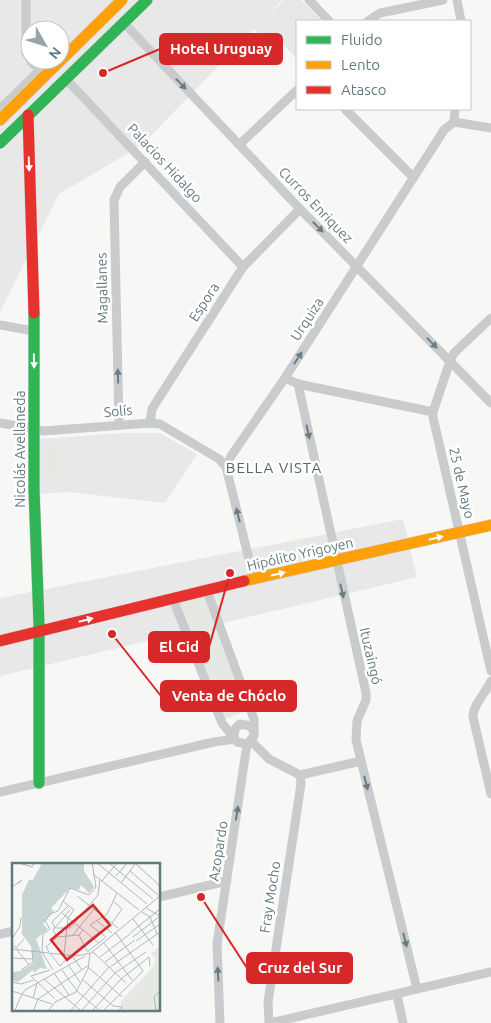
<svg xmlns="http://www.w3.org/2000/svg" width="491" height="1023" font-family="Ubuntu,sans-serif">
  <rect width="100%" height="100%" fill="#f7f7f6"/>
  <g fill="#e7e8e7" fill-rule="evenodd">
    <path d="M0,0H282L265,19L284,0H301L322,21H297V59L275,36L268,42L254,29L142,145L59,194L0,312ZM30,30H60V60H30Z"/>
    <polygon points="123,433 160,433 197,454 165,503 69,492 40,494 40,439"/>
    <polygon points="403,519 417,577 0,676 0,598"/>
  </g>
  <g fill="#e6e9e3">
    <polygon points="46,447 63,447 62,479 45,478"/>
    <polygon points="207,591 246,711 223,720 173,599"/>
  </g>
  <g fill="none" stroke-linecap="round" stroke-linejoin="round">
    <g stroke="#d3d4d4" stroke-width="12">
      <g id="fast">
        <polyline points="0,143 147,0"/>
        <polyline points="34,313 34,490 39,624 39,783"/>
      </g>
    </g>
    <g stroke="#d3d4d4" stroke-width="12">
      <g id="slow">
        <polyline points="0,120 122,0"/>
        <polyline points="244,581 491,525"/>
      </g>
    </g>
    <g stroke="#d3d4d4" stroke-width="12">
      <g id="jam">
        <polyline points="28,115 34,313"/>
        <polyline points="0,641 244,581"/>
      </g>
    </g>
    <g stroke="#c9cbcc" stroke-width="9">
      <polyline points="309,0 329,21"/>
      <polyline points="457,0 461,21"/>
      <polyline points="368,21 380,13 443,0"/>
      <polyline points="124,23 300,209 491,403"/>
      <polyline points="66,79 243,267"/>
      <polyline points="0,109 41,69 33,64 26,53 26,0"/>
      <polyline points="345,109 413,177"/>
      <polyline points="454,122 455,109"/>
      <polyline points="239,145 297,90"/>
      <polyline points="491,318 454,353 450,361 433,412 433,417 491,671"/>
      <polyline points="0,325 34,331"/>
      <polyline points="285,378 298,384 433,412"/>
      <polyline points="298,384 366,693 366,700 357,721 356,740 417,989"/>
      <polyline points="0,423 44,431 150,423 160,424 219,459 226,467"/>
      <polyline points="150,423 152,409 157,401 243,267 300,209"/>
      <polyline points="119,425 114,200 120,187 145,162"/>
      <polyline points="254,579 226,467 231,456 285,378 444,130 454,122 491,128"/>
      <polyline points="173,599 222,723 237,742 247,744 254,736 254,719 207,591"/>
      <path d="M491,681C486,693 473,704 473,717L491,794"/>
      <polyline points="234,736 235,729 240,724 251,726 254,733"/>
      <polyline points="251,741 269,759 300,775 361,761"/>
      <polyline points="0,792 214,742 235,739"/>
      <polyline points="159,897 227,881"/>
      <polyline points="0,934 14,931"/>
      <polyline points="397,995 403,1023"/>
      <polyline points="220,1023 217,944 247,744"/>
      <polyline points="269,1023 268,1002 301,784 300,775"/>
      <polyline points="270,1023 491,972"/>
    </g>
    <use href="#fast" stroke="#30b455" stroke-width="11"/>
    <use href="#slow" stroke="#ff9f0a" stroke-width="11"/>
    <use href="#jam" stroke="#e5322d" stroke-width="11"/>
  </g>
  <defs><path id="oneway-solid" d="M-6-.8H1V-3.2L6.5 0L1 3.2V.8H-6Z" transform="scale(1.25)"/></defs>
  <g fill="#687d84">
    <use href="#oneway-solid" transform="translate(181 84) rotate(46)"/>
    <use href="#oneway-solid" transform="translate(318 227) rotate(45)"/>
    <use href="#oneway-solid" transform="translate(432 343) rotate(46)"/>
    <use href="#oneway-solid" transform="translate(298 358) rotate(-57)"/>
    <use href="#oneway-solid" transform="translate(118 376) rotate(-91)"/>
    <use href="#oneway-solid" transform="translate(308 432) rotate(78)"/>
    <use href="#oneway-solid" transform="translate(238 515) rotate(-104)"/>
    <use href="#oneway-solid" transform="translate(342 591) rotate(77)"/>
    <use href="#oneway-solid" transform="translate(366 783) rotate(76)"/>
    <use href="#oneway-solid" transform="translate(237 813) rotate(-81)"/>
    <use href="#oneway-solid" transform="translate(405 940) rotate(76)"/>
    <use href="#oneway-solid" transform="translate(218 974) rotate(-93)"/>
  </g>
  <g fill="#fff">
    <use href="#oneway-solid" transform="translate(29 164) rotate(88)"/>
    <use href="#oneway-solid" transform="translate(34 361) rotate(89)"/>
    <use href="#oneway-solid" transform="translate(436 538) rotate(-13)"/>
    <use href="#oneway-solid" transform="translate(278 574) rotate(-12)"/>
    <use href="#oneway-solid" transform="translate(86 620) rotate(-14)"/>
  </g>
  <g text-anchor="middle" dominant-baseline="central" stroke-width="5" stroke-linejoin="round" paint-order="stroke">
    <g font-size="14" fill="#637980" stroke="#fff">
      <text transform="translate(165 163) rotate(47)">Palacios Hidalgo</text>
      <text transform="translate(316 205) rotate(46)">Curros Enriquez</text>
      <text transform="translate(102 288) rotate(-91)">Magallanes</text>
      <text transform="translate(204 302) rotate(-57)">Espora</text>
      <text transform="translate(307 319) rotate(-57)">Urquiza</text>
      <text transform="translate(118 411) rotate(-5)">Solís</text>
      <text transform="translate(20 449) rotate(-90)">Nicolás Avellaneda</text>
      <text transform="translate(462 483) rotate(77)">25 de Mayo</text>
      <text transform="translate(300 554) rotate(-13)">Hipólito Yrigoyen</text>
      <text transform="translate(371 656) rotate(77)">Ituzaingó</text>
      <text transform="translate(218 851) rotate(-81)">Azopardo</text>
      <text transform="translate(270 897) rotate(-81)">Fray Mocho</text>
    </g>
    <g font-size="15" letter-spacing="1" fill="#55666b" stroke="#fff">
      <text x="274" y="467">BELLA VISTA</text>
    </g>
  </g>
  <g transform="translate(12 863)">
    <rect width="148" height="148" fill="#f7f7f6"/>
    <path d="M147,84V147H109V138L140,105L144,96L139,91Z" fill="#e6e9e3"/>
    <path d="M30,0H72V8L82,24L77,30L69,22L67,27L58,25L39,45L42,48L31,61L36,66L24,76L35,106L28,105L22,110L21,107L6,119L0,117V109L9,108L22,100L19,83L10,71V32L17,17H21Z" fill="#c9d5d4"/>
    <path fill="none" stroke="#afbabc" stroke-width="1" d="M7,0L20,4L22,0M85,0L135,41M97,0L141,36M123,0L148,23M118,8L146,32M81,11L127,47M104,13L115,0M90,18L105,0M109,20L123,1M0,24L10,17L7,20M77,32L84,24L80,0M65,33L106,65M51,38L62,47L56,55L52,91M134,45L148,53M130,49L138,54L145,71M50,50L87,80M121,56L141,82M85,58L100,70M40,59L43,65H58L86,32L88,16M40,59L57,42M100,60L110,46L102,39M78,62L95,51L105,30M78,62L94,74M118,70L148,46M61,72L82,46M67,72L75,88M45,74L41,67L58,47M45,74L67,72L71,67M121,74L148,53M0,76L8,63L9,55M124,78L148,61M92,80L120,117M0,81L4,85L12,76M0,86L64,93L79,90L148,33M5,87L17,102M37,89L34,84L45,74M75,89L93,75M81,89L114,120M38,90L48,103M59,92L87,69M88,94L118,71M0,95L21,96M93,99L123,77M48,103L57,93H60L70,107M57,103L68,119M76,104L110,134M98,104L148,69M9,107L21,99L20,87M41,107L30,89L31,71L38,66L33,58L38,51L46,48L58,25L77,32M50,107L65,128L87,147M42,110L57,132M19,113L43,136M19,113L38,107M32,116L68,147M71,117L101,143L110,144L107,147M0,119L9,121L22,117M0,128L40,141M10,131L13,127L73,93M21,135L25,120M3,147L10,131M22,147L26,136L77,102M37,147L43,139L64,129L76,106L78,90M59,147L97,104M70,147L103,110L134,89M81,147L109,116L137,94L138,103M92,147L131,108L103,69M144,147L142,134L148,128"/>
    <path fill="#d62828" fill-opacity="0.15" stroke="#d62828" stroke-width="2.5" d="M81,42L98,62L55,97L39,77Z"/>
    <rect width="148" height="148" fill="none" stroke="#637980" stroke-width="2.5"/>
  </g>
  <path fill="none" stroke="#d62828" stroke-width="2" d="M103 73L160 49M230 573L209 647M112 634L161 696M201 897L247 968"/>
  <g fill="#d62828" stroke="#fff" stroke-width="2">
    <circle cx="103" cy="73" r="5"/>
    <circle cx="230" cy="573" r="5"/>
    <circle cx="112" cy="634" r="5"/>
    <circle cx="201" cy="897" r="5"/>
  </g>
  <g fill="#d62828" stroke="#d62828" stroke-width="2">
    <rect x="160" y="34" width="122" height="30" rx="5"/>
    <rect x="149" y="632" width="60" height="30" rx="5"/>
    <rect x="161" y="681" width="135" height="30" rx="5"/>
    <rect x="247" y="953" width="105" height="30" rx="5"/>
  </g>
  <g font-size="15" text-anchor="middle" font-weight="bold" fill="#fff">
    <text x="221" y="54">Hotel Uruguay</text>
    <text x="179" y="652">El Cid</text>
    <text x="229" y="701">Venta de Chóclo</text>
    <text x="300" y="973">Cruz del Sur</text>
  </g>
  <rect x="296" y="20" width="175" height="90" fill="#ffffff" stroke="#c1c9cc"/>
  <rect x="306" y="36" width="25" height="8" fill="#30b455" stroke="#c1c9cc"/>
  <text x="341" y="45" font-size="15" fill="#637980">Fluido</text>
  <rect x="306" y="61" width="25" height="8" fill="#ff9f0a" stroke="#c1c9cc"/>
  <text x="341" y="70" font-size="15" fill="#637980">Lento</text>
  <rect x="306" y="86" width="25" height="8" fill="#e5322d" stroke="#c1c9cc"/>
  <text x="341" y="95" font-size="15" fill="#637980">Atasco</text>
  <g transform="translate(45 45) rotate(129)"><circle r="24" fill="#ffffff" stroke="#c1c9cc"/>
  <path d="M0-4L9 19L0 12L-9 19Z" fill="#97a5a9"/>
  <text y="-8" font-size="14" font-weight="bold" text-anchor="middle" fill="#637980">N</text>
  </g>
</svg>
